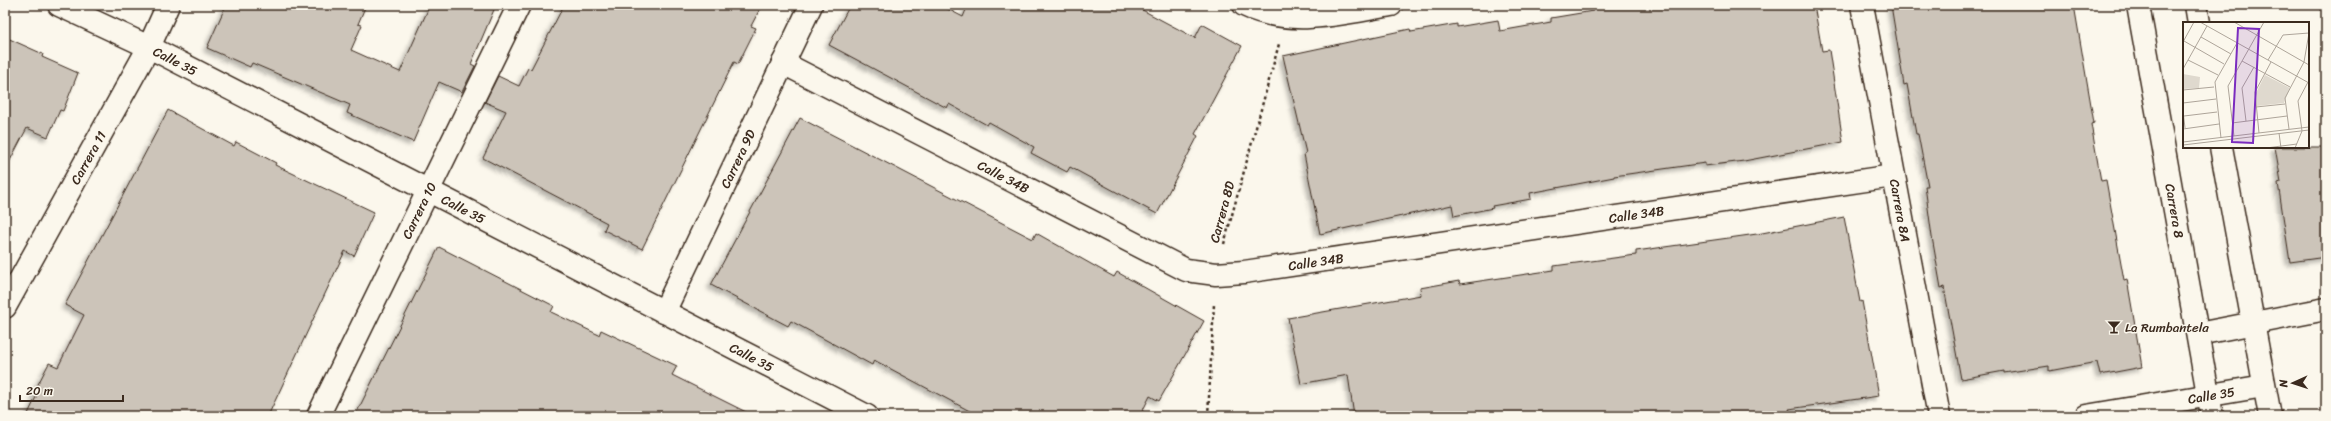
<svg xmlns="http://www.w3.org/2000/svg" width="2331" height="421" font-family="Sriracha,sans-serif">
  <defs>
    <filter id="shadow"><feDropShadow dx="-3.5" dy="3.5" stdDeviation="2" flood-color="#0004"/></filter>
  </defs>
  <rect width="100%" height="100%" fill="#fbf7ec"/>
  <filter id="ink" filterUnits="userSpaceOnUse"><feTurbulence type="fractalNoise" baseFrequency=".025" numOctaves="2"/><feDisplacementMap in="SourceGraphic" scale="8" xChannelSelector="R" yChannelSelector="G"/><feConvolveMatrix kernelMatrix="1 2 1 2 8 2 1 2 1" color-interpolation-filters="sRGB"/></filter>
  <g filter="url(#ink)">
    <g fill="#ccc4b9" stroke="#3b2a1e" filter="url(#shadow)">
      <polygon points="226,5 366,5 358,24 362,25 351,50 400,72 430,5 496,5 471,64 475,66 462,92 439,82 413,142 347,113 350,105 252,63 250,67 207,48"/>
      <polygon points="564,5 762,5 751,26 756,28 738,64 734,62 642,249 604,230 607,223 483,158 506,111 485,102 498,76 519,86 528,68 531,69"/>
      <polygon points="850,5 940,5 963,17 968,5 1133,5 1195,38 1202,24 1242,46 1195,134 1198,136 1157,214 1070,167 1067,172 1031,153 1034,147 989,122 987,125 949,104 947,108 829,45"/>
      <polygon points="1593,5 1814,5 1822,51 1829,50 1843,142 1744,161 1705,166 1705,163 1614,176 1614,177 1530,193 1531,199 1492,206 1493,208 1454,216 1452,205 1320,234 1304,154 1306,153 1283,56 1410,29 1411,32 1457,24 1457,27 1498,20 1500,31 1551,22 1551,18 1593,11"/>
      <polygon points="1891,5 2074,5 2094,123 2091,124 2101,181 2106,180 2124,280 2127,279 2142,367 2100,375 2097,362 2049,371 2049,366 2004,373 2004,371 1961,379 1944,287 1941,288 1932,237 1925,186 1928,186 1918,134 1916,134 1907,84 1904,85"/>
      <polygon points="5,37 43,54 42,57 78,73 63,111 60,110 48,137 27,128 5,170"/>
      <polygon points="168,110 234,146 236,142 276,163 275,165 374,212 354,256 345,251 268,416 27,416 37,395 33,394 49,363 58,367 84,315 65,305"/>
      <polygon points="800,118 1033,239 1036,233 1114,277 1117,272 1204,321 1159,401 1150,396 1140,416 979,416 874,360 872,365 791,321 788,326 711,285"/>
      <polygon points="2275,147 2326,147 2326,257 2290,262 2278,183 2281,182"/>
      <polygon points="1844,217 1860,302 1862,301 1879,396 1789,409 1790,412 1764,416 1354,416 1348,375 1301,384 1288,318 1421,295 1420,288 1459,281 1460,284 1554,270 1554,266 1636,255 1636,251 1757,234"/>
      <polygon points="439,247 554,306 551,312 599,335 601,330 677,366 672,375 754,416 355,416"/>
    </g>
    <g fill="none" stroke-linecap="round" stroke-linejoin="round">
      <g stroke="#3b2a1e" stroke-width="25">
        <g id="minor">
          <path id="s1" d="M59,5L149,47L867,416"/>
          <path d="M1244,5C1291,28 1343,13 1391,5"/>
          <path id="s2" d="M1862,5L1939,416"/>
          <path id="s3" d="M2138,5L2212,416"/>
          <polyline points="2196,5 2199,23"/>
          <path id="s4" d="M783,63L1186,270L1216,274L1244,272L1893,176"/>
          <polyline points="2221,147 2270,416"/>
          <path id="s5" d="M5,307L149,47L168,5"/>
          <path id="s6" d="M664,312L811,5"/>
          <polyline points="2198,334 2326,309"/>
          <path id="s7" d="M318,416L519,5"/>
          <path id="s8" d="M2086,416L2264,386"/>
        </g>
      </g>
      <g stroke="#3b2a1e" stroke-width="2.5" stroke-dasharray="3 3" stroke-linecap="butt">
        <polyline points="1224,244 1279,44"/>
        <polyline points="1208,416 1214,304"/>
      </g>
      <use href="#minor" stroke="#fbf7ec" stroke-width="22"/>
    </g>
  </g>
  <defs>
    <g id="bar-bare" transform="scale(1.08)"><path d="M-6-5H6L.8 .8V4.5H3.5V6h-7V4.5H-.8V.8Z" fill="#3b2a1e" stroke="#fbf7ec" stroke-width="2.5" paint-order="stroke"/></g>
  </defs>
  <g fill-rule="evenodd">
    <use href="#bar-bare" x="2114" y="327"/>
  </g>
  <g text-anchor="middle" dominant-baseline="central" stroke-width="3" stroke-linejoin="round" paint-order="stroke">
    <g font-size="13" fill="#3b2a1e" stroke="#fbf7ec">
      <text stroke="none"><textPath href="#s1" startOffset="129">Calle 35</textPath></text>
      <text stroke="none"><textPath href="#s5" startOffset="171">Carrera 11</textPath></text>
      <text stroke="none"><textPath href="#s6" startOffset="170">Carrera 9D</textPath></text>
      <text stroke="none"><textPath href="#s4" startOffset="248">Calle 34B</textPath></text>
      <text stroke="none"><textPath href="#s1" startOffset="453">Calle 35</textPath></text>
      <text stroke="none"><textPath href="#s3" startOffset="209">Carrera 8</textPath></text>
      <text stroke="none"><textPath href="#s7" startOffset="229">Carrera 10</textPath></text>
      <text stroke="none"><textPath href="#s2" startOffset="209">Carrera 8A</textPath></text>
      <text transform="translate(1222 212) rotate(-75)">Carrera 8D</text>
      <text stroke="none"><textPath href="#s4" startOffset="908">Calle 34B</textPath></text>
      <text stroke="none"><textPath href="#s4" startOffset="584">Calle 34B</textPath></text>
      <text stroke="none"><textPath href="#s1" startOffset="777">Calle 35</textPath></text>
      <text stroke="none"><textPath href="#s8" startOffset="127">Calle 35</textPath></text>
    </g>
    <g font-size="13" fill="#3b2a1e" stroke="#fbf7ec" text-anchor="start">
      <text x="2125" y="327">La Rumbantela</text>
    </g>
  </g>
  <g transform="translate(2183 22)">
    <rect width="126" height="126" fill="#fbf7ec"/>
    <path d="M0,52L17,55L16,66L0,67ZM82,53L107,66L101,81L74,84L73,71Z" fill="#dfd9ce"/>
    <path fill="none" stroke="#aea59a" stroke-width="1" d="M17,0L126,61M51,0L126,43M18,15L48,32M1,19L41,42M0,20L11,0M5,38L35,53M85,38L100,13L126,11M59,39L107,65M0,47L24,4M0,68L31,65M0,81L33,77M73,85L102,82M0,89L2,106M1,94L34,90M63,99L59,66L71,45M49,101L104,94M0,107L36,102M106,107L102,76L121,40L126,11M76,111L72,70L88,40M96,111L98,126M51,114L45,64L81,0M38,116L32,60L54,21M0,120L126,105M0,123L126,108M83,126L114,122M112,126L119,109L115,79L125,60"/>
    <path fill="#7b2cbf" fill-opacity="0.15" stroke="#7b2cbf" stroke-width="2" d="M55,6L76,7L70,121L49,120Z"/>
    <rect width="126" height="126" fill="none" stroke="#3b2a1e" stroke-width="2"/>
  </g>
  <rect width="2331" height="421" fill="none" stroke="#fbf7ec" stroke-width="20"/>
  <rect x="10" y="10" width="2311" height="401" fill="none" stroke="#3b2a1e" stroke-width="1.5" filter="url(#ink)"/>
  <g transform="translate(2293 383) rotate(267)" stroke="#fbf7ec" stroke-width="3" paint-order="stroke">
  <path d="M0-3L7 15L0 10L-7 15Z" fill="#3b2a1e"/>
  <text y="-6" font-size="11" font-weight="bold" text-anchor="middle" fill="#3b2a1e">N</text>
  </g>
  <path d="M20 395v6h103v-6" fill="none" stroke="#3b2a1e" stroke-width="2"/>
  <text x="26" y="395" font-size="12" fill="#3b2a1e" stroke="#fbf7ec" stroke-width="3" paint-order="stroke">20 m</text>
</svg>
